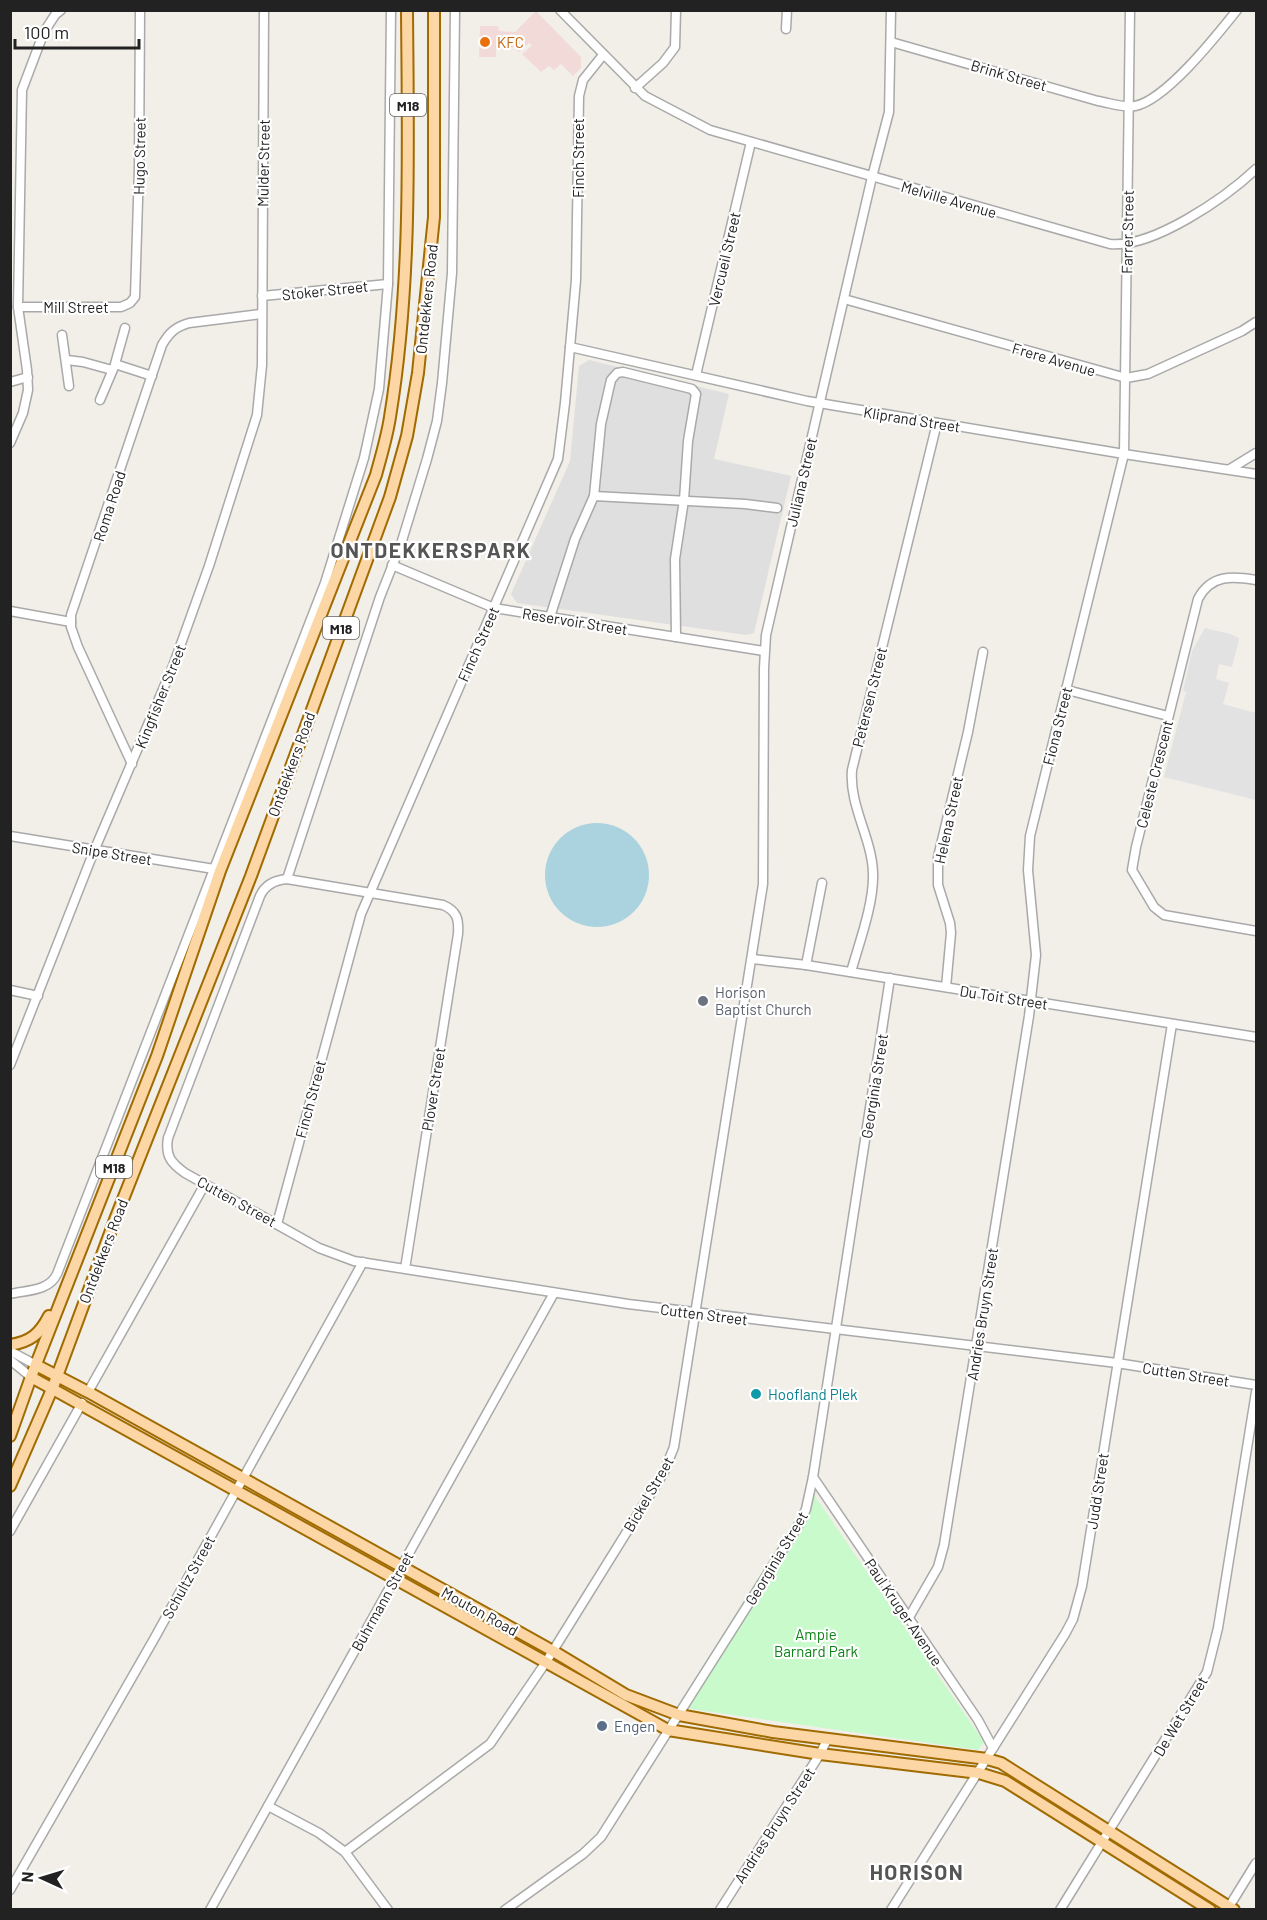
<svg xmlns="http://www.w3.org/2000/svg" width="1267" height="1920" font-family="Barlow,sans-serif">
  <rect width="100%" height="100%" fill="#f2efe9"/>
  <polygon fill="#e0dfdf" points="589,360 729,394 714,459 791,476 754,633 746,635 517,603 511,594 570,461 579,366"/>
  <polygon fill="#f2dad9" points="536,11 581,57 581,68 573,76 561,64 554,70 549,66 541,72 522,54 532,45 529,43 519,52 513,47 509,50 496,50 496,57 479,57 480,26 498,26 499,31 515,32"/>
  <polygon fill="#c8facc" points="812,1492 984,1742 978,1750 677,1707"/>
  <polygon fill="#e2e2e2" points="1205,628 1230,634 1239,638 1232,667 1219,664 1216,679 1229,683 1223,704 1256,713 1256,800 1164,777 1186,692 1183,691 1192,651"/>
  <circle fill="#aad3df" cx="597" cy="875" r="52"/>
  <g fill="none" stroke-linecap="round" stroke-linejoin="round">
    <g stroke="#a9a9a9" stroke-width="11">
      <g id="minor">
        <path d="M560,10L645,96L710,130L1110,244C1153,248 1225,198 1256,169"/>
        <polyline points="786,29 787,10"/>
        <path d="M891,42L1098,101C1110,103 1123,108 1135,106C1166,100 1217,35 1237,10"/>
        <polyline points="635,88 663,63 675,47 676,10"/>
        <polyline points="262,296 388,284"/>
        <polyline points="844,299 1126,378 1148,374 1242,331 1256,322"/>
        <polyline points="18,307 121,307 130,303 135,297 139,168 140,10"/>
        <polyline points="125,328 115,364 152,376"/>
        <polyline points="62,335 69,386"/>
        <polyline points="570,347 807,401 1124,454 1256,474"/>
        <polyline points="67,360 83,362 112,370"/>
        <polyline points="696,375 751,142"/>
        <polyline points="10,382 28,377"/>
        <polyline points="100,400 114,367"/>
        <polyline points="10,443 23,413 28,390 27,370 18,307 22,90 44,32 55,15 61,10"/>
        <polyline points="1230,469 1256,453"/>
        <polyline points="594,496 745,504 777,508"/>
        <polyline points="392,565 494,608 764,651"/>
        <path d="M1256,580C1233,576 1211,574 1198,599L1136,847L1132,870L1154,907L1164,915L1256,931"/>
        <polyline points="10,611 71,622"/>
        <polyline points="550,617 575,539 594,496 601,424 611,380 617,373 623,372 692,389 696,394 688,441 684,500 675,559 676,637"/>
        <polyline points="1067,690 1168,716"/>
        <path d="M132,764L78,647L71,627V615L162,345C169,333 175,327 189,323L261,314"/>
        <polyline points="10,836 214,869"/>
        <polyline points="287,879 380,597 401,544 427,459 437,421 442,383 452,273 455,10"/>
        <polyline points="752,959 806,965 1256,1037"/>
        <polyline points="806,965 822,883"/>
        <path d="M851,972C859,943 874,904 873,873C872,838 849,806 852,770L937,423"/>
        <polyline points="946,987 951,933 950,923 938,885 938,857 968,732 983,652"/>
        <polyline points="10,990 38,996"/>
        <polyline points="10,1065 94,851 173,666 209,566 257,415 262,365 264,10"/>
        <polyline points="277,1224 361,914 558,459 565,403 576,280 579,96 583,80 603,55"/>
        <path d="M405,1269L458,934C459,919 457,911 443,905L287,879C275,880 265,885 260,896L168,1138C165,1156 171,1163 185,1173L319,1248L354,1261L628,1304L1117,1363L1256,1385"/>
        <path d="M10,1294C28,1290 49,1291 57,1274L325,583L364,458L379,389L388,284L391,10"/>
        <polyline points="10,1351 36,1365"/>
        <polyline points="10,1360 31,1377"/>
        <polyline points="88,1392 205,1184"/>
        <polyline points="813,1477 978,1720 993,1748"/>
        <polyline points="10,1531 82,1403"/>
        <polyline points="908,1619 938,1567 944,1545 1029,1016 1036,955 1028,870 1030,836 1124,454 1130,10"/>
        <polyline points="268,1806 319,1833 345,1852 388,1910"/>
        <polyline points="345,1852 490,1744 546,1662 664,1472 674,1447 763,884 764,668 766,635 872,177 889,112 891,10"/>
        <polyline points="10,1890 154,1639 363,1262"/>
        <polyline points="210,1910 554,1293"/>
        <polyline points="505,1910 583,1854 601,1837 801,1521 806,1509 813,1477 890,978"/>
        <polyline points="720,1910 820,1754 827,1740"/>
        <polyline points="891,1910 1065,1634 1073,1619 1082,1586 1172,1024"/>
        <polyline points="1060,1910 1207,1672 1218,1628 1256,1392"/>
        <polyline points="1227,1910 1256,1863"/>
      </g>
    </g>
    <g stroke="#a06b00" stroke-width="14">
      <g id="major">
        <path d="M10,1345C30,1342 40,1334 49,1316"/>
        <polyline points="36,1365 88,1392 553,1651 626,1695 679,1715 773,1732 987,1759 1001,1763 1234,1910"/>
        <polyline points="31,1377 668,1730 820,1754 979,1773 1005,1781 1210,1910"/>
        <path d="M10,1436L31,1377L157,1056L220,871L376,475C381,456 387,437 390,417C412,283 408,146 407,10"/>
        <polyline points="10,1486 53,1387 116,1217 251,876 390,497 407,436 418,373 434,217 434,10"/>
      </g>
    </g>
    <use href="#minor" stroke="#fff" stroke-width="8"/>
    <use href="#major" stroke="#fcd6a4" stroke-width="10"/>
  </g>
  <circle fill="#e8710a" stroke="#fff" stroke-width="2" cx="485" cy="42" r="6"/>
  <circle fill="#6b7280" stroke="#fff" stroke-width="2" cx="703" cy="1001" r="6"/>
  <circle fill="#0f9aa8" stroke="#fff" stroke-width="2" cx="756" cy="1394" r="6"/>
  <circle fill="#5c6f8a" stroke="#fff" stroke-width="2" cx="602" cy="1726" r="6"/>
  <g text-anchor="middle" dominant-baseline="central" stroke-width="4.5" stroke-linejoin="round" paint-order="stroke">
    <g fill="#fff" stroke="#646464" stroke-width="1.5">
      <rect x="390" y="94" width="36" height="22" rx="4.5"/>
      <rect x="323" y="617" width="36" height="22" rx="4.5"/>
      <rect x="96" y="1156" width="36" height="22" rx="4.5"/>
    </g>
    <g font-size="14" font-weight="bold" fill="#222">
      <text x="408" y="105">M18</text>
      <text x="341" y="628">M18</text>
      <text x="114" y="1167">M18</text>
    </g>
    <g font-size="15" fill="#c56008" stroke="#fff" text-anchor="start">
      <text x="497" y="42">KFC</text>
    </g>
    <g font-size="15" fill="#222" stroke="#fff">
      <text transform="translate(1009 75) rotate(16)">Brink Street</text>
      <text transform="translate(139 156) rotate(-89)">Hugo Street</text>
      <text transform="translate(578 158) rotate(-90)">Finch Street</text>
      <text transform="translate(263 163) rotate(-89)">Mulder Street</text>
      <text transform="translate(949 199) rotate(16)">Melville Avenue</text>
      <text transform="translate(1127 232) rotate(-89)">Farrer Street</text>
      <text transform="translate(724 259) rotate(-77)">Vercueil Street</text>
      <text transform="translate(325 290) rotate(-6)">Stoker Street</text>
      <text transform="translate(426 299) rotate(-84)">Ontdekkers Road</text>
      <text x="76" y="307">Mill Street</text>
      <text transform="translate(1054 359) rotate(16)">Frere Avenue</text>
      <text transform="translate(912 419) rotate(9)">Kliprand Street</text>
      <text transform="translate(801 482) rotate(-77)">Juliana Street</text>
      <text transform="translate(109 506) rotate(-72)">Roma Road</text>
      <text transform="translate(575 621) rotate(9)">Reservoir Street</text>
      <text transform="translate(478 644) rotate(-66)">Finch Street</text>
      <text transform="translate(160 696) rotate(-68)">Kingfisher Street</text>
      <text transform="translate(869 697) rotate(-76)">Petersen Street</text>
      <text transform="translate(1057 726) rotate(-76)">Fiona Street</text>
      <text transform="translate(291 764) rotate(-70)">Ontdekkers Road</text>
      <text transform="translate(1154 774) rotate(-76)">Celeste Crescent</text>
      <text transform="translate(948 820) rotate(-78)">Helena Street</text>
      <text transform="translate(112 853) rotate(9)">Snipe Street</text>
      <text transform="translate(1004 997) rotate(9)">Du Toit Street</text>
      <text transform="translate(874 1086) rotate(-81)">Georginia Street</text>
      <text transform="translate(433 1089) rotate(-81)">Plover Street</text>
      <text transform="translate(310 1099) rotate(-75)">Finch Street</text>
      <text transform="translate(237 1201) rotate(29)">Cutten Street</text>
      <text transform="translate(103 1251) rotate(-69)">Ontdekkers Road</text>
      <text transform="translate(704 1314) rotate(7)">Cutten Street</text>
      <text transform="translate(982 1314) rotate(-81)">Andries Bruyn Street</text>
      <text transform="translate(1186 1374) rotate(9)">Cutten Street</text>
      <text transform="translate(1097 1491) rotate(-81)">Judd Street</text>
      <text transform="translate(648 1494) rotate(-60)">Bickel Street</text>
      <text transform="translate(776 1558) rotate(-59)">Georginia Street</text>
      <text transform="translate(188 1577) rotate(-61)">Schultz Street</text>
      <text transform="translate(382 1601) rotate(-61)">Buhrmann Street</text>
      <text transform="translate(480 1611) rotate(29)">Mouton Road</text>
      <text transform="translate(904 1612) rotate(56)">Paul Kruger Avenue</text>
      <text transform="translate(1180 1716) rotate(-59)">De Wet Street</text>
      <text transform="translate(774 1825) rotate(-57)">Andries Bruyn Street</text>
    </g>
    <g font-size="15" fill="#5b616d" stroke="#fff" text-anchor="start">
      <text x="715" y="992">Horison<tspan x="715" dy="17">Baptist Church</tspan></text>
    </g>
    <g font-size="15" fill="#0d838f" stroke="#fff" text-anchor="start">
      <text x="768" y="1394">Hoofland Plek</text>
    </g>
    <g font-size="15" fill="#0c8416" stroke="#fff">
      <text x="816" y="1634">Ampie<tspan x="816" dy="17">Barnard Park</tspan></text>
    </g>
    <g font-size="15" fill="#4e5e75" stroke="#fff" text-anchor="start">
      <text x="614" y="1726">Engen</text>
    </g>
    <g font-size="21" font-weight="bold" letter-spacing="1.5" fill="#555" stroke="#fff">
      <text x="431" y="549">ONTDEKKERSPARK</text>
      <text x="917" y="1871">HORISON</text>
    </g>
  </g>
  <rect width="1267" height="1920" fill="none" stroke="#222222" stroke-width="24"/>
  <g transform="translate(42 1878) rotate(274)" stroke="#ffffff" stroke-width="4.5" paint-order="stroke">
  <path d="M0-4.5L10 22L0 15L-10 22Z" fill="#222222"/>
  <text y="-9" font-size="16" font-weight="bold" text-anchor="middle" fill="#222222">N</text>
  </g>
  <path d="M15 39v9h124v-9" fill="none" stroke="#222222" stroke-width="3"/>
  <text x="24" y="39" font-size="18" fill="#222222" stroke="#ffffff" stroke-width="4.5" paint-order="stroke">100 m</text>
</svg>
